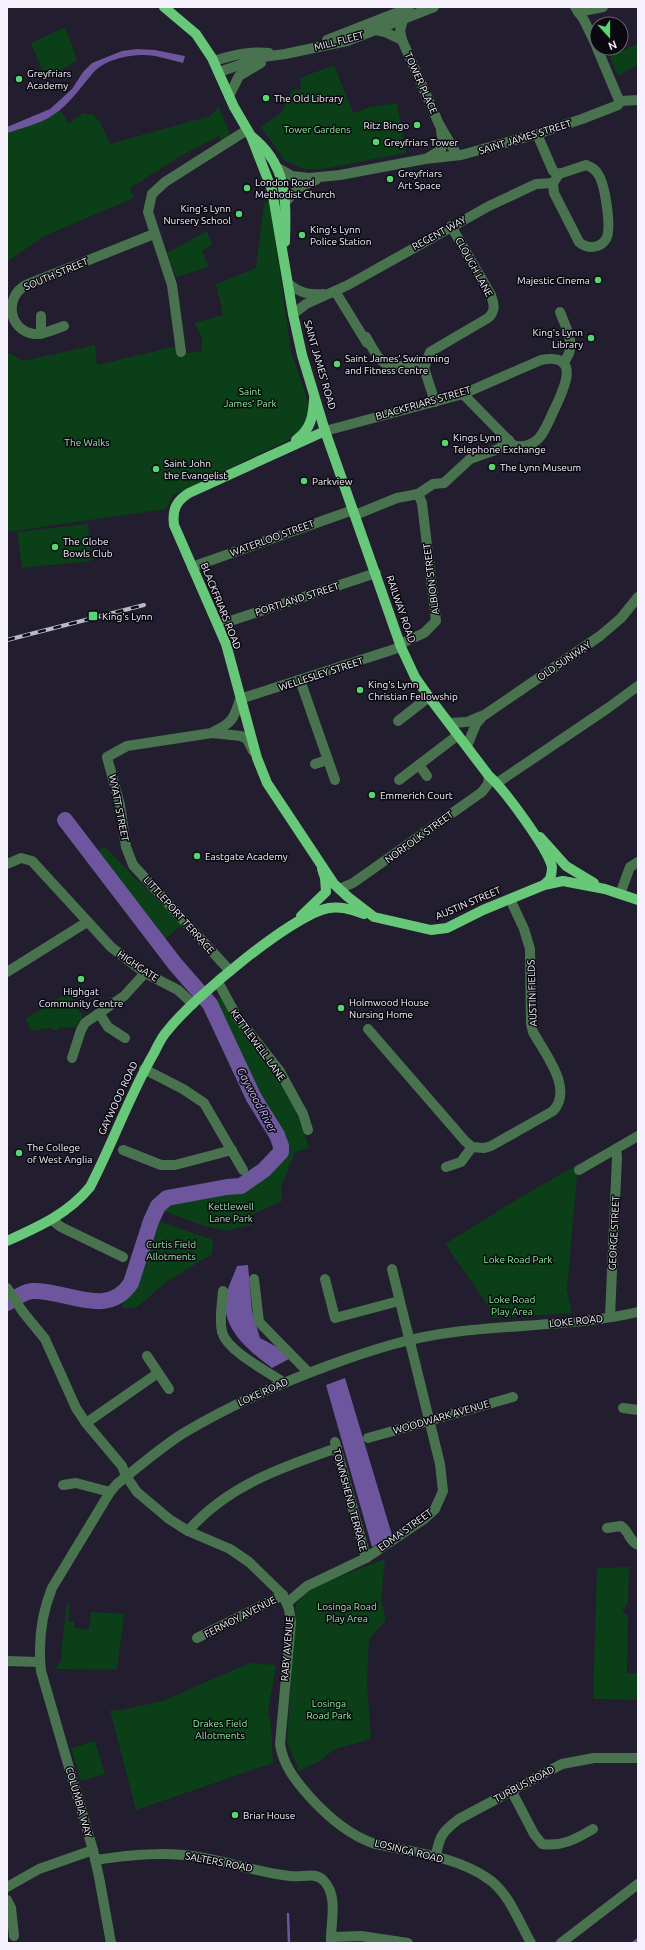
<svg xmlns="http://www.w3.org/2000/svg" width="645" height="1950" font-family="Ubuntu,sans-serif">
  <rect width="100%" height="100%" fill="#221d2f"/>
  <g fill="#0a3f18">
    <polygon points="65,27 77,60 46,80 31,43"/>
    <polygon points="638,43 638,65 618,76 610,57"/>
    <polygon points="334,65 353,113 371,107 397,103 406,153 323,169 304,169 285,161 261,127 281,113 292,90 301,89 300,78"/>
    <polygon points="218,105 231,137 222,141 219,136 179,157 130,188 134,198 44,236 7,262 7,133 46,119 60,110 69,124 83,113 93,114 100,122 110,144 210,116 215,112"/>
    <polygon points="264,202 270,202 291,352 306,395 310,414 299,435 173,495 166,509 7,532 7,352 23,361 95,345 97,365 177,346 186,353 202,351 202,337 194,323 223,315 216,284 256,268"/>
    <polygon points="207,231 212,245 202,251 209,267 176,277 167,253"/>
    <polygon points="88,524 91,561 22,568 17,532"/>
    <polygon points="104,846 182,925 156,946 118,892 90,858"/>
    <polygon points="69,992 83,1017 76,1027 59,1028 57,1031 50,1028 31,1031 25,1019"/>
    <path d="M222,995C255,1043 293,1091 309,1148L295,1152L281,1187L282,1201L253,1214L254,1224L226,1231L198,1224L162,1210L167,1200L220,1196L241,1191L250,1186L266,1173L283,1154L284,1147L276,1127L256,1093L213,1003Z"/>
    <polygon points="578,1164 567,1290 572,1313 490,1318 489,1307 445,1244 521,1197"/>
    <polygon points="158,1221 213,1240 212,1254 166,1282 136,1308 123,1308 122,1306 136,1278"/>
    <polygon points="385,1559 381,1600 386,1620 369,1639 367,1684 371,1739 335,1749 318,1762 299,1771 287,1742 296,1604 312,1587"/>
    <polygon points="629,1567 628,1603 622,1611 628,1616 627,1673 638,1673 638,1700 593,1699 597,1568"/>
    <polygon points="67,1604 70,1604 68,1621 74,1622 74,1628 89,1630 91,1612 124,1614 117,1670 55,1669 62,1659 61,1654"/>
    <polygon points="249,1663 276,1665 268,1712 271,1724 273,1763 136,1810 110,1710 116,1711 163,1701"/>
    <polygon points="95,1741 105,1774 81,1781 71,1748"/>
  </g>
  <g fill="#6d569d">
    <path d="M137,49L155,50L185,56L183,63C171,60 156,55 144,55C127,55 104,60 93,73C80,88 70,104 53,115C40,124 22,128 7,133V127L50,109L72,89L83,72L92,63L122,51Z"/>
    <path d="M248,1265L252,1311L260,1338L279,1348L289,1359L272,1368C249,1351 220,1328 226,1296C228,1286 234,1275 237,1266Z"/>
    <polygon points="345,1378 392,1535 372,1547 326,1385"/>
  </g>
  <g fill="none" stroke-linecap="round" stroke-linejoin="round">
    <g stroke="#6d569d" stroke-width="2.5">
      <polyline points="288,1914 289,1943"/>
      <polyline points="633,1943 638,1939"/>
    </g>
    <path stroke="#6d569d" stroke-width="16" d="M7,1303C15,1298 23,1292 32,1291C65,1289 107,1320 131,1283L151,1221L158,1206L167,1198L227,1187L241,1186L264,1170L281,1152V1146L277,1135L254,1098L210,1004L175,964L65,820"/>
    <g stroke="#48734e" stroke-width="10">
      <polyline points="575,7 584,20 597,47"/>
      <polyline points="406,9 400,31 402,40 439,124 457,155"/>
      <polyline points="578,12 603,7"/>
      <polyline points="376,30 385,32 402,40"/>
      <polyline points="327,40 409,8"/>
      <polyline points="597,48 618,98 621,101"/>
      <path d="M214,61C233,55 250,51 269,53"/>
      <polyline points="219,72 263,57 285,54 347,41 434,7"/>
      <polyline points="229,96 239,76 261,63"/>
      <polyline points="621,101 638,100"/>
      <polyline points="537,134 553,171 559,174"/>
      <polyline points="429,157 441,150 443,143 441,131"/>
      <path d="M586,165C592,167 595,169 598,174C605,184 612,229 606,239C600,249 586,249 579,242L554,193L553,183L559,174Z"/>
      <polyline points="278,168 292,176 309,178 340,175 425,159 461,155 537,134 582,119 618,105 621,101"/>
      <polyline points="286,201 300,187 316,180"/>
      <path d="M289,284C300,293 309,295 323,294"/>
      <polyline points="335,291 367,343"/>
      <path d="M560,312C567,331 578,346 563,363"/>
      <polyline points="293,314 306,304 348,285 489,206 536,184 553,183"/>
      <polyline points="41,316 41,334"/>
      <path d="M64,326C55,329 43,335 34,334C8,330 4,297 26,285L154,234"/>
      <path d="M366,337C375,351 380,370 402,366C410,365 416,364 424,368"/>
      <polyline points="181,352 172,285 148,212 152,194 165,182 247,130"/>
      <path d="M435,402L424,368L430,352L488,318C496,311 494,304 491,295L451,226"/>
      <path d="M325,431L463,394L541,360C582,352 564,389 555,408C550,418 546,430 539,438C533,445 522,448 513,445L463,394"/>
      <polyline points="355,515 397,498 418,494 433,484 444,483 470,459 498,449 509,440"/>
      <polyline points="192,567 353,510"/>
      <polyline points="218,625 376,573"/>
      <polyline points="400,644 424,633 436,621 422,503 418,494"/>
      <polyline points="300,680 335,780"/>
      <polyline points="398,721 429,697"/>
      <polyline points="449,723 467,722 481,716"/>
      <path d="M213,732C232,723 234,719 240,699L401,647"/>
      <polyline points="467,746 476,724 483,716 600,636 621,618 638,597"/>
      <polyline points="315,764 327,760"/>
      <polyline points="419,765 427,776"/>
      <polyline points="399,780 458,735"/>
      <polyline points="497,783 608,708 638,686"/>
      <polyline points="7,864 21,858 32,861 111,947 145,973 178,990 193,1004"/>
      <polyline points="339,889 353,883 482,792 488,784 489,776"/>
      <polyline points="620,894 630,867 638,862"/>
      <polyline points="230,971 133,865 126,847 120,805 107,757 127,746 212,733 241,736 247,739 253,751"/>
      <polyline points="7,972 87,922"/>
      <polyline points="218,982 237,1017 279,1070 303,1114 308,1130"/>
      <polyline points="99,1013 108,1027 125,1038"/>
      <path d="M368,1029L465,1141L472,1147L484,1148L491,1146L553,1111C574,1089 545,1054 533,1032L531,1024L530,949L524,929L510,899"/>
      <polyline points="72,1058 81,1030 85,1023 124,996 145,973"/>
      <polyline points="144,1069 183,1089 204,1103 243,1170"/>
      <polyline points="123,1150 161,1165 175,1165 232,1150"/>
      <polyline points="446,1167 461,1162 472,1147"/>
      <polyline points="579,1170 638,1136"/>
      <polyline points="52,1220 61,1227 123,1257"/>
      <polyline points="254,1279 259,1322 308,1372"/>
      <polyline points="325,1279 335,1318 399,1301"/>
      <path d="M7,1288L23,1312L45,1339L76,1408L86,1423L122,1466L126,1476L137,1492L169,1519L188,1531L230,1549L249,1562L283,1595L289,1609L291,1622L280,1744C283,1765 295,1780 309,1796C327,1816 348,1835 375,1844C383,1846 393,1847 401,1849C431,1855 462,1861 487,1878C508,1891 519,1922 531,1943"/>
      <path d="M223,1291C222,1304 219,1319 222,1332C227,1351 267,1371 283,1382"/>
      <polyline points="610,1317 617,1157 616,1149"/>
      <polyline points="147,1356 169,1389"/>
      <polyline points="623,1408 638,1410"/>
      <polyline points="86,1423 158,1373"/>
      <polyline points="368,1438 513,1397"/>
      <polyline points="335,1442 366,1558"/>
      <polyline points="63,1485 76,1483 110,1492"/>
      <path d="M607,1528L621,1526C629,1531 629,1541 638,1545"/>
      <path d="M188,1531C227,1486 282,1467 337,1448"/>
      <polyline points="287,1603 307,1586 366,1558 424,1519 435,1509 443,1491 440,1464 392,1269"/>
      <polyline points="197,1638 283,1595"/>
      <polyline points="7,1661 40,1662"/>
      <path d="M511,1790L534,1834L542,1844C562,1847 576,1839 593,1829"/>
      <path d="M436,1856C439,1836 443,1831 459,1819L562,1764L594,1758H638"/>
      <path d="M95,1860C122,1856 156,1852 183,1855C219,1858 254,1872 290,1876C302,1878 315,1871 324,1881C339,1897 330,1924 331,1943"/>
      <polyline points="7,1887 39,1869 93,1850"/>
      <polyline points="7,1900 11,1908 14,1936"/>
      <polyline points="331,1937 361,1936 408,1943"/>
      <path d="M111,1943L99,1877L93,1850L41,1671C38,1642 41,1615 52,1588L110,1492L117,1484C138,1467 159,1449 182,1434C229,1406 278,1384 330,1365C371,1350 411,1337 455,1332C516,1324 578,1326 638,1312"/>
      <polyline points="561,1943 638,1884"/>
    </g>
    <g stroke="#68c879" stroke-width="10">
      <path d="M164,7L196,34L212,58L234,107L251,136L272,190L293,314L302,355L325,431L401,647L415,677L429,697L489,776C504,789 548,849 552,867C552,871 551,876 550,879L544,885"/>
      <path d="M251,136C288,165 286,199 285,242"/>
      <path d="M325,431L189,493C176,501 172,510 174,525L226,644L257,758L267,783L334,884L348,897L374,917L431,930L447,928L483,910L544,885L563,881L605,889L638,900"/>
      <path d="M296,440C311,429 313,417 314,399"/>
      <polyline points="540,837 566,866 594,883"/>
      <polyline points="301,916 326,892 325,878 322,869"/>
      <path d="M7,1241C38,1227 68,1214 90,1187C113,1143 129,1096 154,1053C158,1045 162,1036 168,1030C192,999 293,914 329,908C342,906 352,910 364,914"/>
    </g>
    <g stroke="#bcb9c6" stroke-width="4">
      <polyline id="rail" points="7,640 144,605"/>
    </g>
    <use href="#rail" stroke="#0b0910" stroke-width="2.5" stroke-dasharray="8" stroke-linecap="butt"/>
  </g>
  <g fill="#56d671" stroke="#0b0910" stroke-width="1.5">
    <circle cx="19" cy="79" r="4"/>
    <circle cx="266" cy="98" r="4"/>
    <circle cx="417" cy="125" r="4"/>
    <circle cx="376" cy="142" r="4"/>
    <circle cx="390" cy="179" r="4"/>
    <circle cx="247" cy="188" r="4"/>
    <circle cx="239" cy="214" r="4"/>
    <circle cx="302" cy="235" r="4"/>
    <circle cx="598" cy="280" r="4"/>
    <circle cx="591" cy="338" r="4"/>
    <circle cx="337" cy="364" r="4"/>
    <circle cx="445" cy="443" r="4"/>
    <circle cx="492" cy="467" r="4"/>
    <circle cx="156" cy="469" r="4"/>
    <circle cx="304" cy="481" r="4"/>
    <circle cx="55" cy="547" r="4"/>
    <rect x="88" y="611" width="10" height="10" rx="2"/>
    <circle cx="360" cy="690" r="4"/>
    <circle cx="372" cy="795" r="4"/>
    <circle cx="197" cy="856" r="4"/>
    <circle cx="81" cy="979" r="4"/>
    <circle cx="341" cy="1008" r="4"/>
    <circle cx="19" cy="1153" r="4"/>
    <circle cx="235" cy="1815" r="4"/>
  </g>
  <g text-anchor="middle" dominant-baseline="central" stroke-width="3" stroke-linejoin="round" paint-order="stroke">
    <g font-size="10" fill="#f4f1fd" stroke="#0b0910">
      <text transform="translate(339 41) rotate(-15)">MILL FLEET</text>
      <text transform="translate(421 83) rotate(66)">TOWER PLACE</text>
      <text transform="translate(525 137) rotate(-17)">SAINT JAMES STREET</text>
      <text transform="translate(439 233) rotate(-29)">REGENT WAY</text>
      <text transform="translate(474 267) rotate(61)">CLOUGH LANE</text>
      <text transform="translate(56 274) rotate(-23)">SOUTH STREET</text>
      <text transform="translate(320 365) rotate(74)">SAINT JAMES' ROAD</text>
      <text transform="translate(423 403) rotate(-16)">BLACKFRIARS STREET</text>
      <text transform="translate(272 538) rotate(-20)">WATERLOO STREET</text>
      <text transform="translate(431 579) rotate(-97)">ALBION STREET</text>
      <text transform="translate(297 599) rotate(-18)">PORTLAND STREET</text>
      <text transform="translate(221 606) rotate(68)">BLACKFRIARS ROAD</text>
      <text transform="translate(401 609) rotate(71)">RAILWAY ROAD</text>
      <text transform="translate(564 661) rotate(-34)">OLD SUNWAY</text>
      <text transform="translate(321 674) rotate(-18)">WELLESLEY STREET</text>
      <text transform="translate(119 808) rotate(79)">WYATT STREET</text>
      <text transform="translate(419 837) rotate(-36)">NORFOLK STREET</text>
      <text transform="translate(468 903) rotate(-23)">AUSTIN STREET</text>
      <text transform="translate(179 915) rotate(48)">LITTLEPORT TERRACE</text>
      <text transform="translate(138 966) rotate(34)">HIGHGATE</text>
      <text transform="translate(532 993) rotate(-92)">AUSTIN FIELDS</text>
      <text transform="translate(258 1045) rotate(54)">KETTLEWELL LANE</text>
      <text transform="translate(118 1098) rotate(-65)">GAYWOOD ROAD</text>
      <text transform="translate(614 1233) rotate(-87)">GEORGE STREET</text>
      <text transform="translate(576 1321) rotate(-6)">LOKE ROAD</text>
      <text transform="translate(263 1392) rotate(-24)">LOKE ROAD</text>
      <text transform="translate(441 1417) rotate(-16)">WOODWARK AVENUE</text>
      <text transform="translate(350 1500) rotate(75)">TOWNSHEND TERRACE</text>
      <text transform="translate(405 1530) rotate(-36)">EDMA STREET</text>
      <text transform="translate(240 1617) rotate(-27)">FERMOY AVENUE</text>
      <text transform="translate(287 1649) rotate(-85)">RABY AVENUE</text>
      <text transform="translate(524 1784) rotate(-28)">TURBUS ROAD</text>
      <text transform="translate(79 1802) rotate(74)">COLUMBIA WAY</text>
      <text transform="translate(409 1851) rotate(14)">LOSINGA ROAD</text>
      <text transform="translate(219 1862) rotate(11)">SALTERS ROAD</text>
    </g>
    <g font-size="10" fill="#f4f1fd" stroke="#0b0910" text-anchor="start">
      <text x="27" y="73">Greyfriars<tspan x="27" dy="12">Academy</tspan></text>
      <text x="274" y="98">The Old Library</text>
      <text x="409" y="125" text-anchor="end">Ritz Bingo</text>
      <text x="384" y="142">Greyfriars Tower</text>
      <text x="398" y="173">Greyfriars<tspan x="398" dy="12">Art Space</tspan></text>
      <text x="255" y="182">London Road<tspan x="255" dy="12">Methodist Church</tspan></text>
      <text x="231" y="208" text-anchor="end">King's Lynn<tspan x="231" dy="12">Nursery School</tspan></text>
      <text x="310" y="229">King's Lynn<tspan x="310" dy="12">Police Station</tspan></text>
      <text x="590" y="280" text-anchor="end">Majestic Cinema</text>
      <text x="583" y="332" text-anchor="end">King's Lynn<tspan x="583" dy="12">Library</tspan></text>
      <text x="345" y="358">Saint James’ Swimming<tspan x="345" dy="12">and Fitness Centre</tspan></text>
      <text x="453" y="437">Kings Lynn<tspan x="453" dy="12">Telephone Exchange</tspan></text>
      <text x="164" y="463">Saint John<tspan x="164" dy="12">the Evangelist</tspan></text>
      <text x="500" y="467">The Lynn Museum</text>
      <text x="312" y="481">Parkview</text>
      <text x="63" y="541">The Globe<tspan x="63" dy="12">Bowls Club</tspan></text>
      <text x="102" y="616">King's Lynn</text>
      <text x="368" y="684">King's Lynn<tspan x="368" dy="12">Christian Fellowship</tspan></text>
      <text x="380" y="795">Emmerich Court</text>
      <text x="205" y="856">Eastgate Academy</text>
      <text x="81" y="991" text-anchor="middle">Highgat<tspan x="81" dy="12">Community Centre</tspan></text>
      <text x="349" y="1002">Holmwood House<tspan x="349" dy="12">Nursing Home</tspan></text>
      <text x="27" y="1147">The College<tspan x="27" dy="12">of West Anglia</tspan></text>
      <text x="243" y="1815">Briar House</text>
    </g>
    <g font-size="10" fill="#90ec9e" stroke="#0b0910">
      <text x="317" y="129">Tower Gardens</text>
      <text x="250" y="391">Saint<tspan x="250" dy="12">James’ Park</tspan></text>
      <text x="87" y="442">The Walks</text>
      <text x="231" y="1206">Kettlewell<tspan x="231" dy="12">Lane Park</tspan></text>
      <text x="171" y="1244">Curtis Field<tspan x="171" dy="12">Allotments</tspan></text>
      <text x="518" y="1259">Loke Road Park</text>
      <text x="512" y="1299">Loke Road<tspan x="512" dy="12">Play Area</tspan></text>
      <text x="347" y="1606">Losinga Road<tspan x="347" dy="12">Play Area</tspan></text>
      <text x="329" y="1703">Losinga<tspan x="329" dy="12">Road Park</tspan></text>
      <text x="220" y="1723">Drakes Field<tspan x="220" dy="12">Allotments</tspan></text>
    </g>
    <g font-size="11" font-style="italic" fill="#c9b9f4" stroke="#0b0910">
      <text transform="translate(257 1100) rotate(62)">Gaywood River</text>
    </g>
  </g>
  <rect width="645" height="1950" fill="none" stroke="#f4f1fd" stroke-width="16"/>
  <g transform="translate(609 36) rotate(159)"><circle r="19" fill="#0b0910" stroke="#68666f"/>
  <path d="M0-3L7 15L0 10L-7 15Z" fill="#56d671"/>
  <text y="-6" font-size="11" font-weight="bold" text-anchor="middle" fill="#f4f1fd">N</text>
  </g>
</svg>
